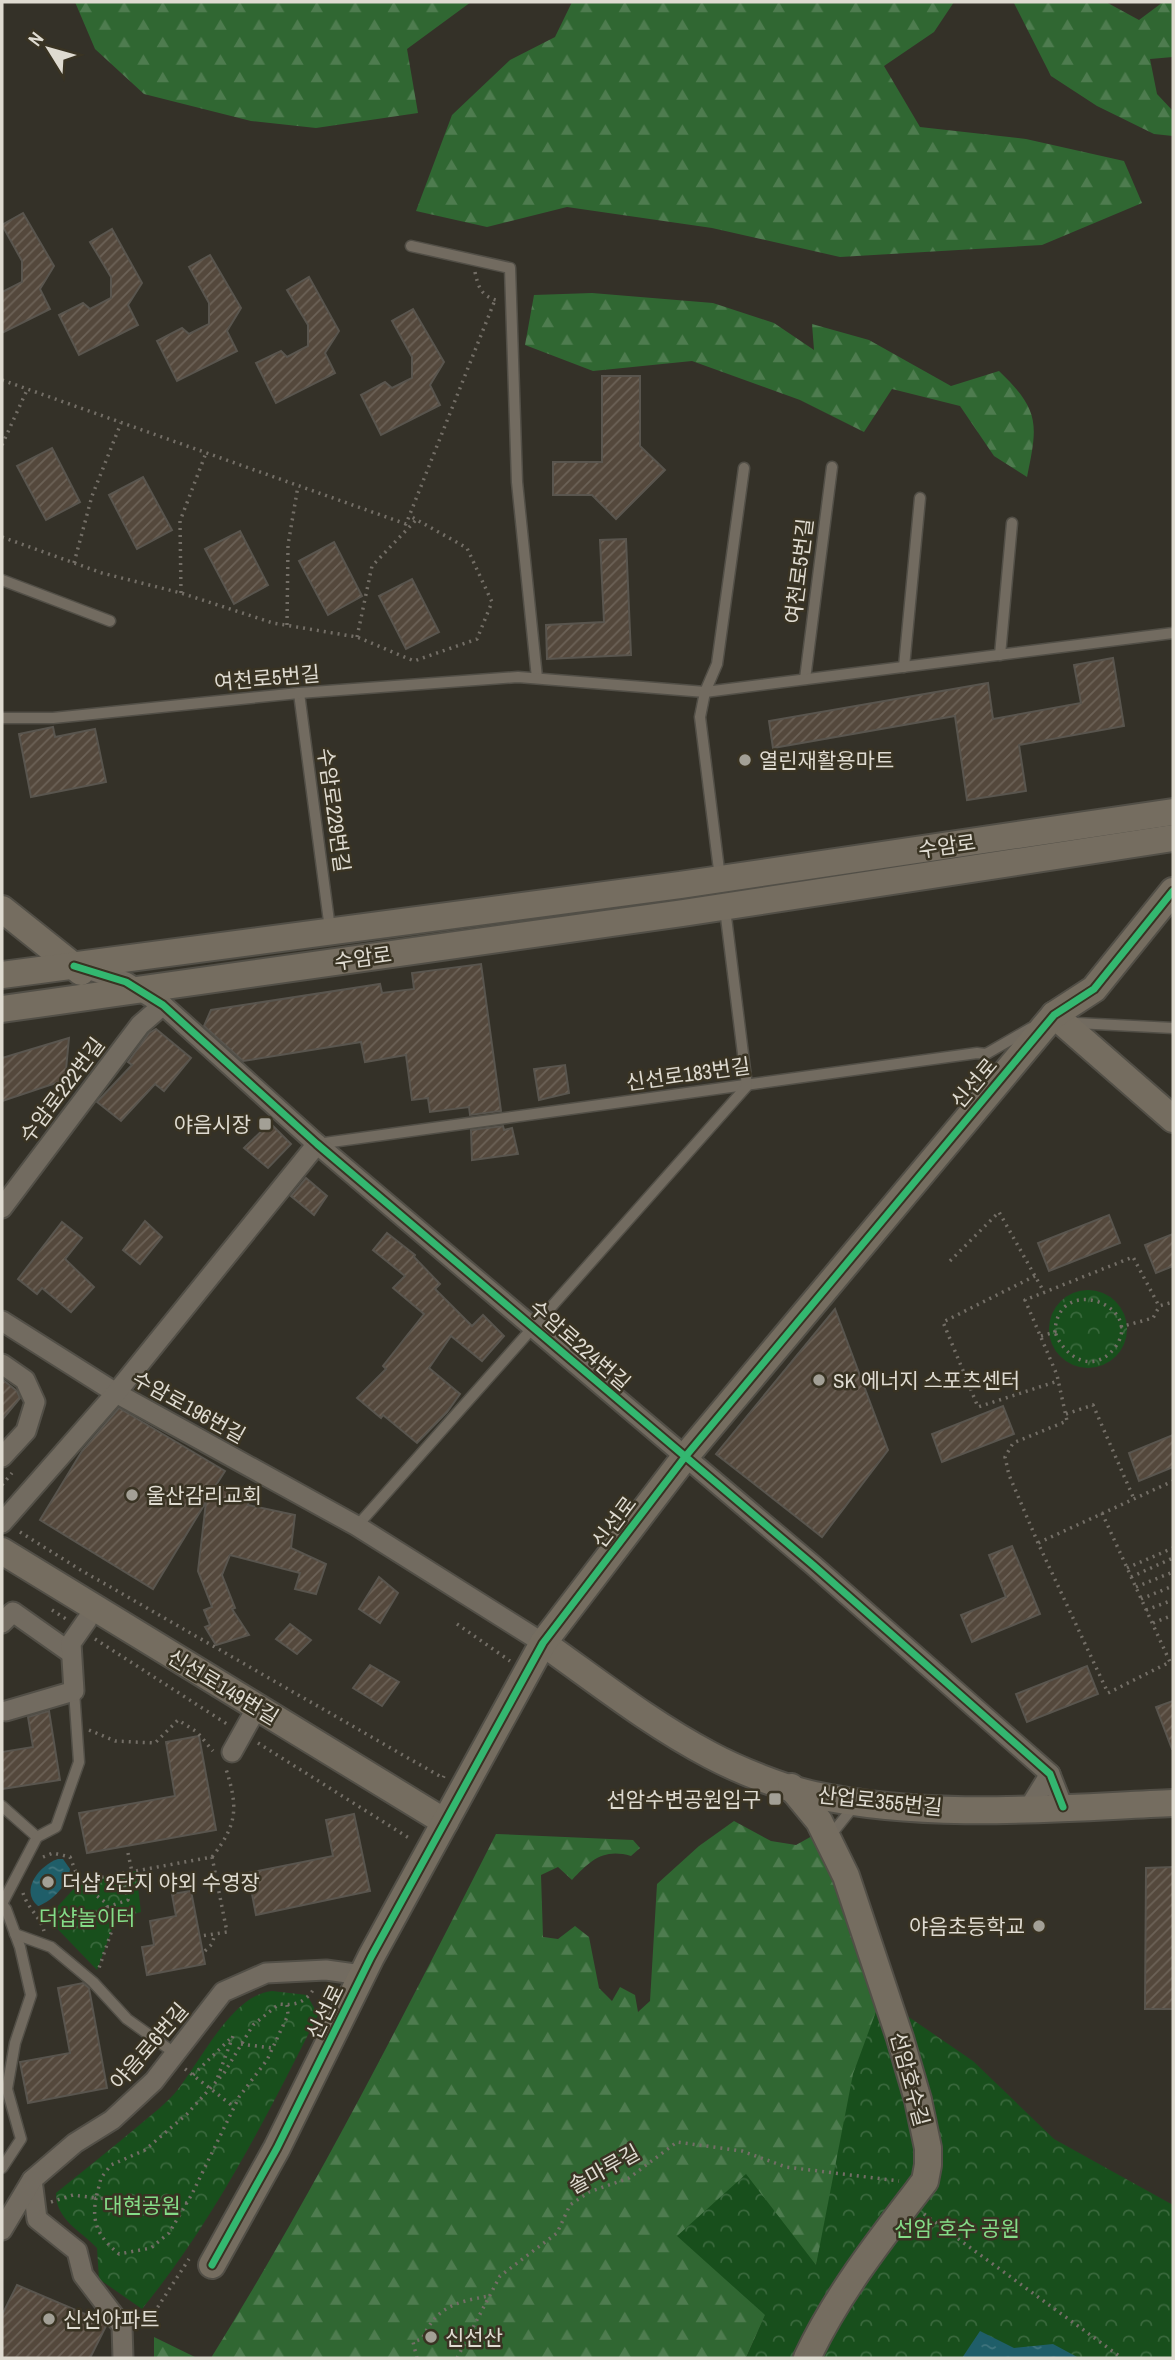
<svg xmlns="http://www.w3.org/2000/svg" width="1175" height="2360" font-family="'Archivo Narrow','Noto Sans KR',sans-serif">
  <defs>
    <pattern id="forest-firs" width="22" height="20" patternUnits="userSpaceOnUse" patternTransform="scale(1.75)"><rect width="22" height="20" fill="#306732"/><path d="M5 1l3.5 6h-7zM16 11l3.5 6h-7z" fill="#4e7c4f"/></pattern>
    <pattern id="park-crowns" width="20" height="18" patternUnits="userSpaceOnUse" patternTransform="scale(1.75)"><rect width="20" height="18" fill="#184f1c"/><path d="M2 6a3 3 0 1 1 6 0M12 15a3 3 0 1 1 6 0" fill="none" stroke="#39683c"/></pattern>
    <pattern id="water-ripples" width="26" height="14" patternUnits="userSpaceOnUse" patternTransform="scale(1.75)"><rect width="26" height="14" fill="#1f5e69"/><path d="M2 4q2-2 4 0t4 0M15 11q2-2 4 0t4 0" fill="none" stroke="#3f747d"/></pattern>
    <pattern id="building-hatch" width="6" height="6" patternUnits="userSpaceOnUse" patternTransform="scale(1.75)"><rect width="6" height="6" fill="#54483c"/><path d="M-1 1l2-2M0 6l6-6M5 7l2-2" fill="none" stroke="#6c6257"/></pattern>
  </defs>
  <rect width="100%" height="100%" fill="#343128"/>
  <g fill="url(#forest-firs)">
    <polygon points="75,2 471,2 407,49 418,113 316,128 251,121 144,94 95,49"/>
    <polygon points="572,2 954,2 934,32 884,66 920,127 1026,139 1124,161 1142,203 1042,245 840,257 712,228 567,207 487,227 416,211 452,115 510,60 555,37"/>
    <polygon points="1005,2 1106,2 1139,20 1163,2 1173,2 1173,57 1150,59 1157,94 1173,111 1173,136 1154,134 1097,106 1051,76 1014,3"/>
    <path d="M592,293L713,303L774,323L814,350L812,324L869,340L951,386L999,371C1040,410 1038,424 1027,477L994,456L960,406L892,389L864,432L800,400L692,361L593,371L525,345L534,295Z"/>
    <path d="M734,1821L771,1841L796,1845L821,1831L881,1998L816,2266L765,2316L746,2358H211C316,2189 406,2011 496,1834L633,1840L640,1848L631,1856C603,1848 590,1861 572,1880L558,1867L541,1875L543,1937L558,1939L575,1926L589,1937L599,1988L612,2001L620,1987L635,1995L638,2012L650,2001L657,1884L699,1846Z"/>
    <polygon points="154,2337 197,2358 154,2358"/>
  </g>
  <g fill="url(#park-crowns)">
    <circle cx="1088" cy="1329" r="39"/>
    <polygon points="136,1871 141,1912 119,1918 113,1927 97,1970 47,1918 81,1881"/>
    <path d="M272,1991L307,1995L318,2015C267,2116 214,2221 142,2309L99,2279L97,2248C80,2230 56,2220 56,2193C85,2169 115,2146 143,2122C154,2113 166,2103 175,2093C200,2063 231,1995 272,1991Z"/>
    <polygon points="881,1998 973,2061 1054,2139 1173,2205 1173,2358 746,2358 765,2315 677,2236 746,2174 816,2265 853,2074"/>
  </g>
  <g fill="url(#water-ripples)">
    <path d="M58,1859H63L70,1869C68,1884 53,1901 38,1906C19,1890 40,1865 58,1859Z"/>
    <polygon points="980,2331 1014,2348 1053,2344 1079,2358 962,2358"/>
  </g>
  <g fill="url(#building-hatch)" stroke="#59554e" stroke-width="2">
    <polygon points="23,213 54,266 40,289 50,309 2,333 2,292 22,282 22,261 2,225"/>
    <polygon points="112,229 142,283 128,305 138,325 79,355 59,315 83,303 90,309 111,298 111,277 90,242"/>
    <polygon points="210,255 241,308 227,331 237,351 177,381 157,341 182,328 189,334 209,324 209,303 189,267"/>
    <polygon points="309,277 339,331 325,353 335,373 276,403 256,363 281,351 287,357 308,346 308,325 287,290"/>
    <polygon points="413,309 444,362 430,385 440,405 381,435 361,395 385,382 392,388 412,378 412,357 392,321"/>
    <polygon points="602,376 640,376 640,446 665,470 616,519 592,495 553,495 553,462 602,462"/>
    <polygon points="52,448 80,502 46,520 17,466"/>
    <polygon points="143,477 172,530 137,549 109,495"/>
    <polygon points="240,531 268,585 234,604 205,549"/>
    <polygon points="626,539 631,655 547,659 546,625 604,622 600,540"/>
    <polygon points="334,542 362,596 328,615 299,561"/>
    <polygon points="412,579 439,632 406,649 379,596"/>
    <polygon points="1113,658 1124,726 1019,745 1026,791 967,800 955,716 773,748 769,721 988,683 993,719 1081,703 1074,665"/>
    <polygon points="53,727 55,737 95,729 106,782 31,797 19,734"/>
    <polygon points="481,964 501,1111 470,1115 469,1107 430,1112 428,1098 412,1100 406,1055 365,1062 361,1042 243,1061 204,1026 211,1010 380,984 382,993 414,989 412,973"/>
    <polygon points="156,1029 191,1058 164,1091 155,1084 121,1121 97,1102 132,1065 128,1062 149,1033"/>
    <polygon points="69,1038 65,1080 2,1101 2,1058"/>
    <polygon points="565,1065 569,1093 539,1100 534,1069"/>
    <polygon points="270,1123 291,1144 268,1168 244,1148"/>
    <polygon points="503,1126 504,1130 512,1128 518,1154 472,1160 471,1130"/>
    <polygon points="306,1178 327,1196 314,1215 291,1196"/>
    <polygon points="1109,1215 1120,1243 1049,1271 1038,1243"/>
    <polygon points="145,1221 162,1237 140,1264 123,1250"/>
    <polygon points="62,1222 82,1238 65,1259 94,1287 71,1312 42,1288 37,1294 18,1279"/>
    <polygon points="387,1233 415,1255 414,1257 440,1284 435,1289 472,1326 483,1315 504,1336 482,1361 451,1336 429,1368 460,1394 447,1412 417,1443 383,1415 381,1418 357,1398 386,1369 383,1366 424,1314 393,1288 405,1276 373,1250"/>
    <polygon points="1173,1234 1173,1266 1156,1273 1145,1245"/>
    <polygon points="835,1309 888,1450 822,1537 716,1454"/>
    <polygon points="2,1379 17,1391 20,1398 2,1420"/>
    <polygon points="1003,1406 1014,1434 942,1462 932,1434"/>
    <polygon points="119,1408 225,1471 216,1485 250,1495 248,1505 295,1515 291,1548 326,1564 316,1594 295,1589 300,1573 230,1555 222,1575 235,1608 232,1609 249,1635 216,1645 205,1627 210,1625 204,1610 212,1607 198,1571 206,1502 153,1589 40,1520 82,1451"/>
    <polygon points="1173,1435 1173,1467 1139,1481 1129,1453"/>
    <polygon points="1012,1546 1040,1614 972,1642 961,1615 1006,1597 989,1555"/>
    <polygon points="379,1577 398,1593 380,1623 359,1609"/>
    <polygon points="290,1624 311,1640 297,1654 276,1639"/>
    <polygon points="370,1665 399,1682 382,1706 353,1688"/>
    <polygon points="1087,1666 1098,1694 1027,1722 1016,1694"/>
    <polygon points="1173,1701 1173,1749 1172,1749 1156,1707"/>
    <polygon points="49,1711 60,1780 2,1789 2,1752 33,1747 28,1717"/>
    <polygon points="199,1736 216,1830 87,1853 79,1813 175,1796 166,1742"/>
    <polygon points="354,1814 370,1891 256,1915 248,1873 333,1856 326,1820"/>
    <polygon points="1173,1867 1173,2009 1145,2009 1146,1868"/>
    <polygon points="191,1891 205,1964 147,1975 142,1947 154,1945 150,1921 176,1916 172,1894"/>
    <polygon points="83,1983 89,1988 107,2088 28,2103 20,2062 70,2053 58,1988"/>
    <polygon points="17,2285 104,2322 106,2326 90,2358 2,2358 2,2315"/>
  </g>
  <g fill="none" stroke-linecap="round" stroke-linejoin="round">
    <g stroke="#524f47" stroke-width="13">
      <g id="lane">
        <polyline points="411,246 510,268 517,482 537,678"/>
        <polyline points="2,580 110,621"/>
        <polyline points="1000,655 1012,523"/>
        <polyline points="904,667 920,498"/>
        <polyline points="805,679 832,467"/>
        <polyline points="299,693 330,929"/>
        <polyline points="2,718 53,718 299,693 518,677 705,692 1173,633"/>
        <polyline points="720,878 700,717 705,692 717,664 744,468"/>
        <polyline points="1076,1023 1173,1028"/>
        <polyline points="317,1144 977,1053 986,1054 1031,1028"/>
        <polyline points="357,1526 747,1086 725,909"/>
        <polyline points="2,1806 37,1837 2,1904"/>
        <polyline points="830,1836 854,1806"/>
        <polyline points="37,1837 56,1827 79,1762 74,1691"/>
        <polyline points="2,1904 6,1909 20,1947 31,1995 15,2043 7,2089 21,2139 2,2168"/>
        <polyline points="15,1934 51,1947 93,1982 127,2019 176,2054"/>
      </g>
    </g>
    <g stroke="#524f47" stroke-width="23">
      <g id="street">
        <polyline points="81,967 126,982 163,1005 317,1144 813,1565 1050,1774 1063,1807"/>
        <polyline points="2,1208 140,1025 163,1005"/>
        <polyline points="2,1321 116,1393 357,1526 543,1643"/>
        <polyline points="2,1364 25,1380 35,1402 26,1431 2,1457"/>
        <polyline points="2,1523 116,1393 317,1144"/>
        <polyline points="2,1623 13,1612 71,1653"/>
        <polyline points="6,1711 74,1691 71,1643 87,1620"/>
        <polyline points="232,1752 251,1718 258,1709"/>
        <polyline points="1029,1808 1050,1774"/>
        <polyline points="32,2180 37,2219 77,2251 83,2275 122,2326 123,2358"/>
        <polyline points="2,2230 32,2180 75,2143 112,2120 154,2081 223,1992 266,1973 326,1970 362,1975"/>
      </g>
    </g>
    <g stroke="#524f47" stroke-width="30">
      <g id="secondary">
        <polyline points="2,909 81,972"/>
        <polyline points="2,975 680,885 1173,812"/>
        <polyline points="2,1009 683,913 1173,838"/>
        <polyline points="1054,1015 1173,1119"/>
        <polyline points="2,1551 445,1822"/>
        <path d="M543,1643C598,1682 651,1724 710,1755C738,1770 783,1788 814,1795C931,1820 1055,1808 1173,1803"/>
        <path d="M791,1787L819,1821L846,1876L900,2038L918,2100L928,2148V2165L925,2181C882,2237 837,2294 807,2358"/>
        <polyline points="212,2265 277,2148 371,1957 543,1643 685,1457 1054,1015 1094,989 1173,891"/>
      </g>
    </g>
    <g stroke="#736e66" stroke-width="3.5" stroke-dasharray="2 5" stroke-linecap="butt">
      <path d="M475,272C478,286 481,296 496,300"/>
      <polyline points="2,380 406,524 495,300"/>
      <polyline points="2,445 27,390"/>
      <polyline points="2,537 102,573 181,593 273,623 357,637 414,661 477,639 492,602 467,548 410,516"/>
      <polyline points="74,563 92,496 121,423"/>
      <polyline points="181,593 180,521 206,453"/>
      <polyline points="287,625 288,545 298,486"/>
      <polyline points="357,637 372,566 417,519"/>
      <polyline points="950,1261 999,1212 1044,1292"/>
      <polyline points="1035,1276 943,1322 978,1407 1058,1381"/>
      <polyline points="1120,1327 1153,1318 1159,1307"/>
      <path d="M1041,1336L1055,1332C1057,1271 1150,1307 1113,1350C1092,1374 1064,1357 1055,1332"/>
      <polyline points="1066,1414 1093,1405 1134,1499"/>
      <polyline points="2,1485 12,1473"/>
      <polyline points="1102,1513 1170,1662 1108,1693 1038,1543 1173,1481"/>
      <polyline points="20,1532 79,1569 443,1778 444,1776"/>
      <polyline points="1038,1543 1009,1475 1005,1457 1013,1443 1067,1421 1057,1375 1025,1300 1133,1257 1159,1306 1173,1302"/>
      <polyline points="1127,1568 1173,1548"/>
      <polyline points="1131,1577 1173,1558"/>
      <polyline points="1136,1587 1173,1572"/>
      <polyline points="1141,1599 1173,1586"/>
      <polyline points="52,1610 66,1619"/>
      <polyline points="1146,1610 1173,1600"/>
      <polyline points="1153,1623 1173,1615"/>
      <polyline points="457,1624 510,1661"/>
      <polyline points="95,1639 227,1724"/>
      <polyline points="89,1730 115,1741 155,1743 178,1720 197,1732 213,1751"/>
      <polyline points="258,1743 409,1838 408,1840"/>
      <polyline points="128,1853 132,1872"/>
      <polyline points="43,1857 53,1853 70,1857 77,1875 86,1887 106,1903 113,1927 98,1971"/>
      <path d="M212,1857C238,1824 238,1807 226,1769"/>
      <polyline points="81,1881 212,1857 227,1932 201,1936"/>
      <path d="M23,1893C28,1909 39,1915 44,1931"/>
      <polyline points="107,1907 128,1900 122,1874"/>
      <polyline points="205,1951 212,1944 215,1934"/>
      <polyline points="241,2044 272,2048"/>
      <polyline points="185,2069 234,2107"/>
      <polyline points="193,2075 233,2036 217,2079"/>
      <path d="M51,2202L73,2195L96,2198L101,2178L111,2165L145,2150L187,2114L224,2073L253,2025L279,2004C296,2006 306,2002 315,1987"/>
      <path d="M187,2203L96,2198C91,2225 100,2238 119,2254L151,2248L169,2233L192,2194L239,2097L267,2060L288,2015L287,2005"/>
      <polyline points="924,2214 1122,2358"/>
      <polyline points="150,2319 189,2259"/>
      <path d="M417,2358L413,2342L422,2339C437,2306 456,2302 489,2296"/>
      <polyline points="457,2358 500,2276 557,2233 570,2205 589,2192 629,2178 677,2142 742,2151 786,2167 899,2181"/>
    </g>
    <use href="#lane" stroke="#726b60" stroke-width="10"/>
    <use href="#street" stroke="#726b60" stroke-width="19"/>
    <use href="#secondary" stroke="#756d60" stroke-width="26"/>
    <g stroke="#393323" stroke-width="11">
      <g id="cycleway">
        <polyline points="74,966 126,982 163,1005 317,1144 813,1565 1050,1774 1063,1807"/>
        <polyline points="212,2265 277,2148 371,1957 543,1643 685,1457 1054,1015 1094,989 1173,891"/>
      </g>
    </g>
    <use href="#cycleway" stroke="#33b770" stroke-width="7"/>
  </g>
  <g fill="#a3a096" stroke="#393323" stroke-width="2.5">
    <circle cx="745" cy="760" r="7"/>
    <rect x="258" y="1117" width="14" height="14" rx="3.5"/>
    <circle cx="819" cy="1380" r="7"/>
    <circle cx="132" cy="1495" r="7"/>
    <rect x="768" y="1792" width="14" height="14" rx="3.5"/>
    <circle cx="48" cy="1882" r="7"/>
    <circle cx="1039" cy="1926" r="7"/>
    <circle cx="49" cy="2319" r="7"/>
    <circle cx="431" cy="2337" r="7"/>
  </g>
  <g text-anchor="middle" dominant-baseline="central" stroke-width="5" stroke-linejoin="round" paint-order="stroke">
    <g font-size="21" fill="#dfdbd1" stroke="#393323">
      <text transform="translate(799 571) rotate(-83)">여천로5번길</text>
      <text transform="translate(267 678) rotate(-5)">여천로5번길</text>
      <text transform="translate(334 810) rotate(82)">수암로229번길</text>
      <text transform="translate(947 846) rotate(-8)">수암로</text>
      <text transform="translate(363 958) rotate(-8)">수암로</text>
      <text transform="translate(688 1074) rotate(-8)">신선로183번길</text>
      <text transform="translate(974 1083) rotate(-50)">신선로</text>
      <text transform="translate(62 1090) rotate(-53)">수암로222번길</text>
      <text transform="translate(580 1345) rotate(41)">수암로224번길</text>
      <text transform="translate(189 1407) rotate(29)">수암로196번길</text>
      <text transform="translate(614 1522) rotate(-53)">신선로</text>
      <text transform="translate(223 1687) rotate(31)">신선로149번길</text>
      <text transform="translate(880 1801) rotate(6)">산업로355번길</text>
      <text transform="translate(325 2012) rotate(-64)">신선로</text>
      <text transform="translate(149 2046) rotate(-49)">야음로6번길</text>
      <text transform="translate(910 2079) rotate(75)">선암호수길</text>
      <text transform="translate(604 2169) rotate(-29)">솔마루길</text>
    </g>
    <g font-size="21" fill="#dfdbd1" stroke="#393323" text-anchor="start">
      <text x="759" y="760">열린재활용마트</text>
      <text x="251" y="1124" text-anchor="end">야음시장</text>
      <text x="833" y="1380">SK 에너지 스포츠센터</text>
      <text x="146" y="1495">울산감리교회</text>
      <text x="761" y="1799" text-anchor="end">선암수변공원입구</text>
      <text x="62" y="1882">더샵 2단지 야외 수영장</text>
      <text x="1025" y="1926" text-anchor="end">야음초등학교</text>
      <text x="63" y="2319">신선아파트</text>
      <text x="445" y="2337">신선산</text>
    </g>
    <g font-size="21" fill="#84dc87" stroke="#393323">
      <text x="87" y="1917">더샵놀이터</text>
      <text x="142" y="2205">대현공원</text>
      <text x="957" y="2228">선암 호수 공원</text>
    </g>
  </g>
  <rect width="1175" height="2360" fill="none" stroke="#dfdbd1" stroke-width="7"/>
  <g transform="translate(49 49) rotate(307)" stroke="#393323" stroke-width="5" paint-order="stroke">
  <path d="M0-5L12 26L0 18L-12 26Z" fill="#dfdbd1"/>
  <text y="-10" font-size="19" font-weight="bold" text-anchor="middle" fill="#dfdbd1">N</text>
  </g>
</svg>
